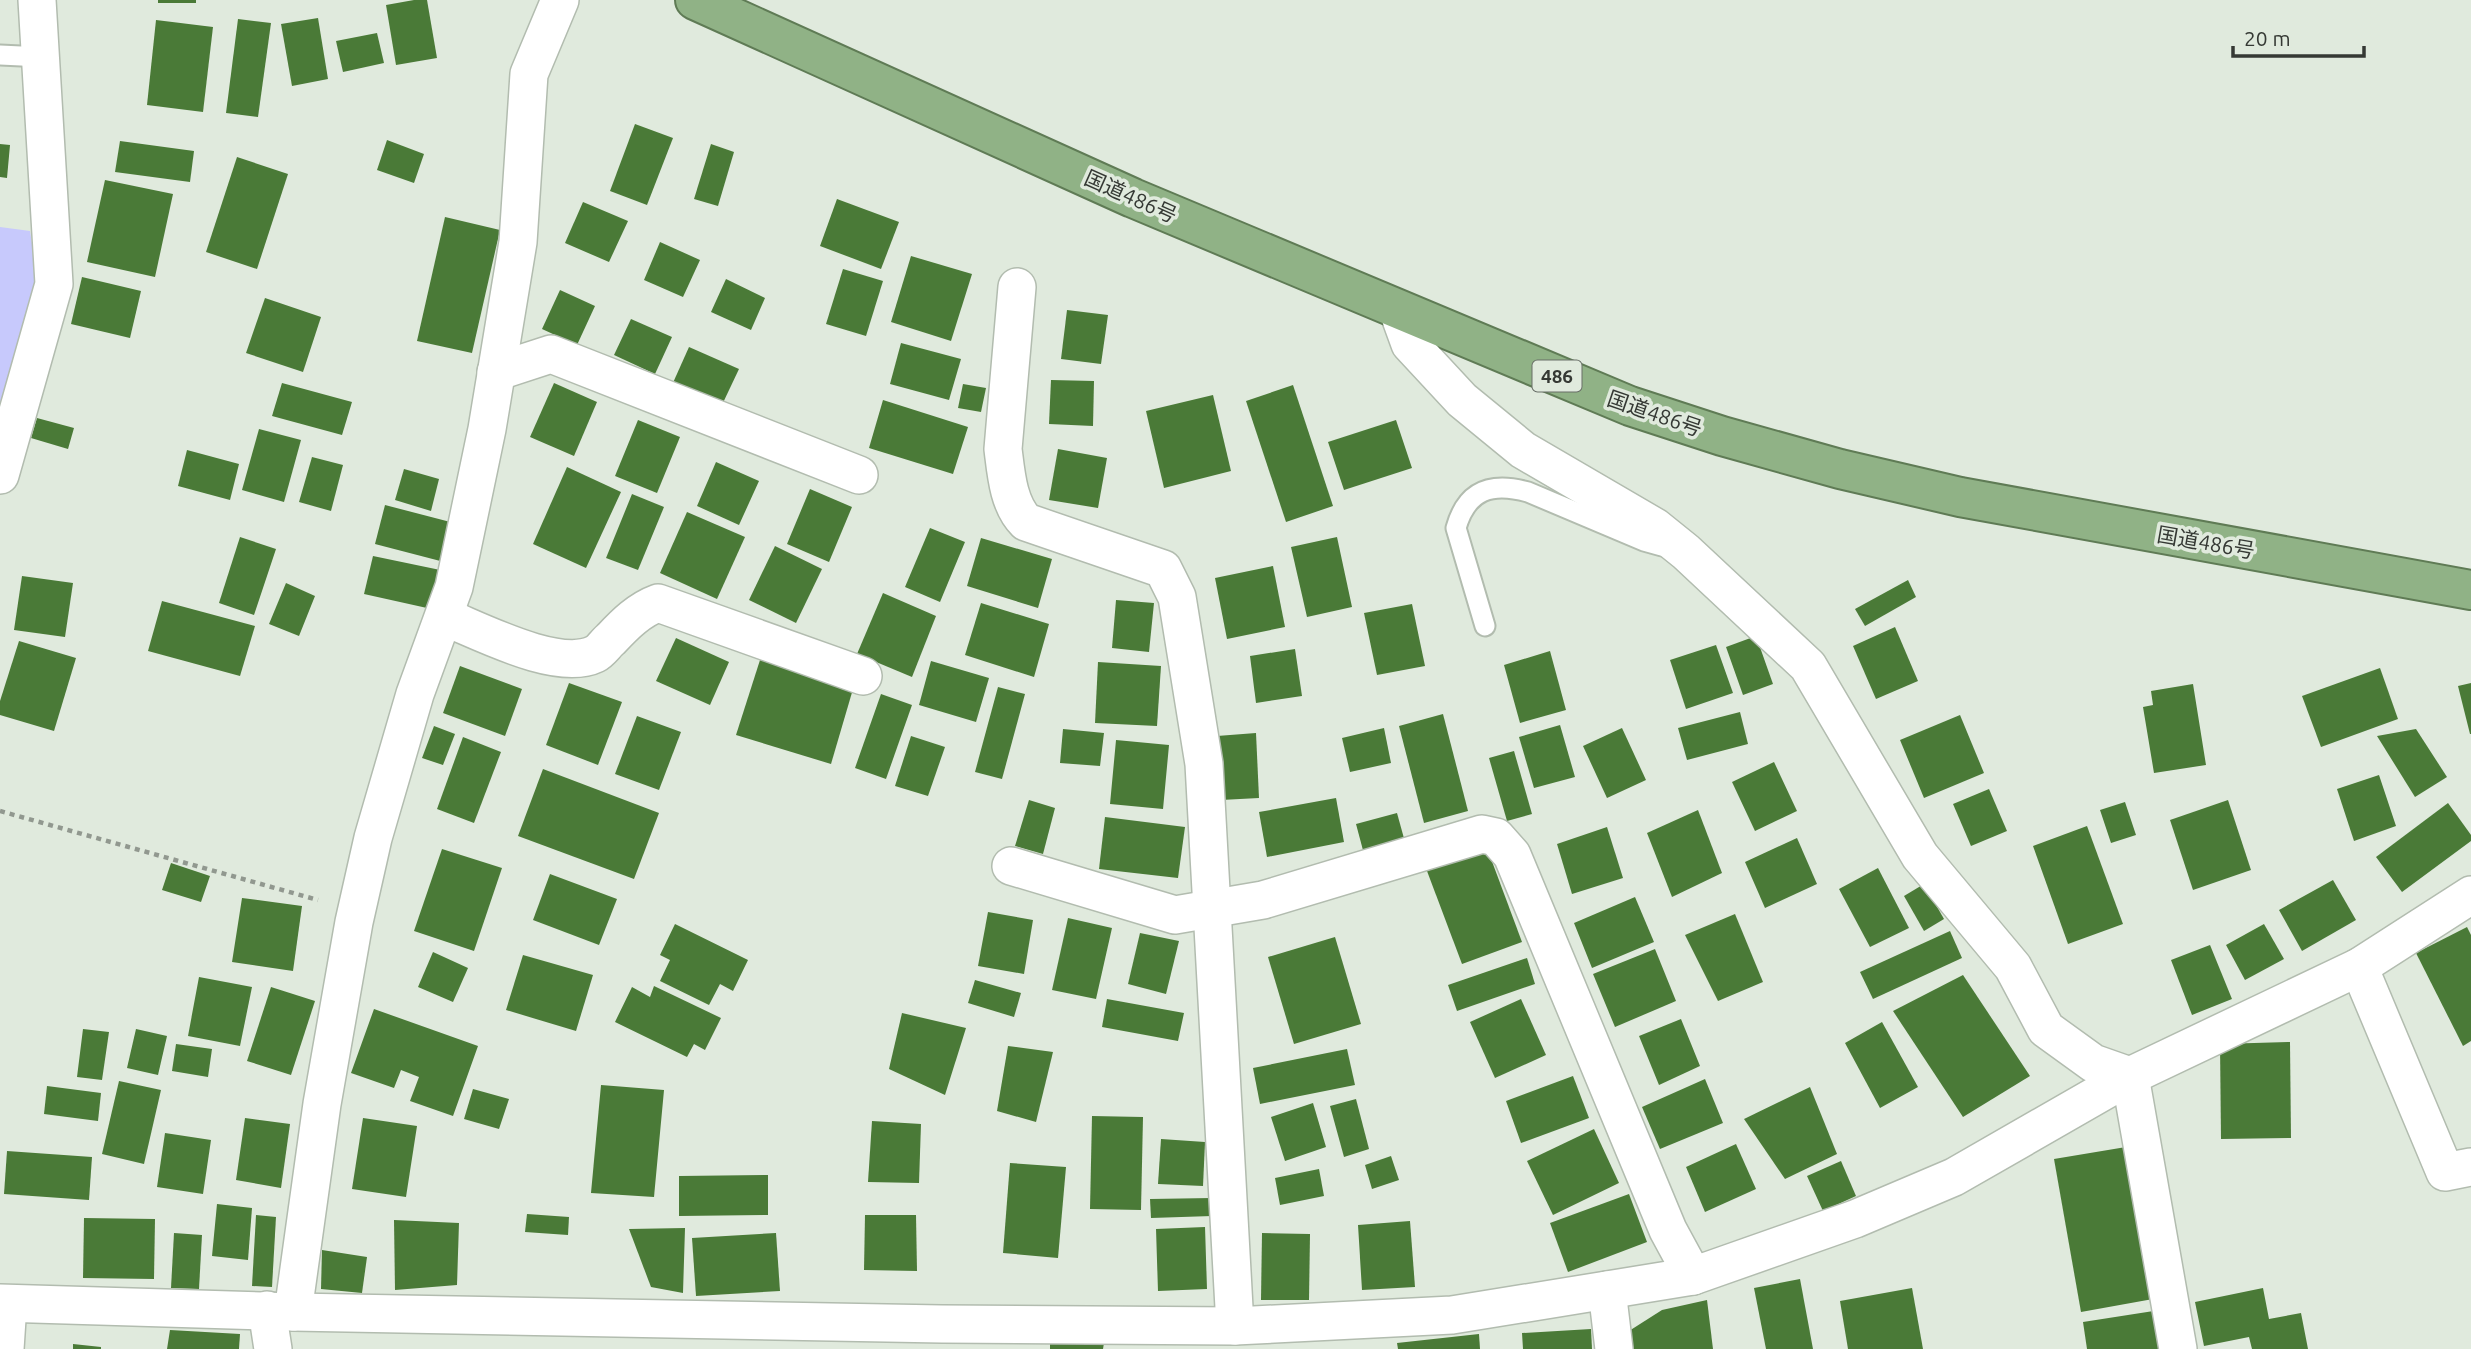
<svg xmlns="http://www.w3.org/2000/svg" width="2471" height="1349" font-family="Ubuntu,'Noto Sans JP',sans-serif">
  <rect width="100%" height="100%" fill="#e0eadd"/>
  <polygon fill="#c7c9fc" points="0,227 30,231 39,288 0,438"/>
  <g fill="#4a7a37">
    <rect x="158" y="0" width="38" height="3"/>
    <polygon points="414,0 427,0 437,58 396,65 386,5"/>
    <polygon points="318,18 328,79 292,86 281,24"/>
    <polygon points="238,19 271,23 258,117 226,113"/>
    <polygon points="156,20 213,27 203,112 147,105"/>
    <polygon points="377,33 384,63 343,72 336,41"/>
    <polygon points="635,124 673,138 647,205 610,191"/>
    <polygon points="387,140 424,154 414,183 377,170"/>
    <polygon points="120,141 194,151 190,182 115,172"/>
    <polygon points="0,144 10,145 7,178 0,177"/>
    <polygon points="711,144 734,152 718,206 694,199"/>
    <polygon points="237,157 288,174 257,269 206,252"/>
    <polygon points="105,180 173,194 155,277 87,262"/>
    <polygon points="837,199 899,222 881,269 820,246"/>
    <polygon points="583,202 628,221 609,262 565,243"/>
    <polygon points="445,217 500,230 472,353 417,341"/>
    <polygon points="660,242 700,260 683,297 644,280"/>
    <polygon points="911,256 972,274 951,341 891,322"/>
    <polygon points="843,269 883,281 866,336 826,324"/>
    <polygon points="82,277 141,291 130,338 71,324"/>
    <polygon points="726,279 765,298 751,330 711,312"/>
    <polygon points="560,290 595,306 577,345 542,329"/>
    <polygon points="265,298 321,317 303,372 246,353"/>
    <polygon points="1067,310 1108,315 1101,364 1061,359"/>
    <polygon points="631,319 672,337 655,374 614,355"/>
    <polygon points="901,343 961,359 949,400 890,384"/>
    <polygon points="689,347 739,369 721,407 672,385"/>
    <polygon points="1051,380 1094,381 1093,426 1049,424"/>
    <polygon points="282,383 352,402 342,435 272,416"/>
    <polygon points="554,383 597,402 574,456 530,437"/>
    <polygon points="963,384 986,388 981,412 958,408"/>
    <polygon points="1293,385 1333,506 1286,522 1246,401"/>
    <polygon points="1213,395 1231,471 1164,488 1146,411"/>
    <polygon points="883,400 968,427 953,474 869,448"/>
    <polygon points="37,418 74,428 68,449 31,438"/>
    <polygon points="638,420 680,437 657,493 615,476"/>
    <polygon points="1396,420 1412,468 1344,490 1328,442"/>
    <polygon points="259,429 301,440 284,502 242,490"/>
    <polygon points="1058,449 1107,458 1098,508 1049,500"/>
    <polygon points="187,450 239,464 230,500 178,486"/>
    <polygon points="312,457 343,465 331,511 299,502"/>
    <polygon points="716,462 759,481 739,525 697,506"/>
    <polygon points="567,467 621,492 586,568 533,544"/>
    <polygon points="404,469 439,479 431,511 395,500"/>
    <polygon points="810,489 852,507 829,562 787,544"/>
    <polygon points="632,494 664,507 638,570 606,558"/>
    <polygon points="385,505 458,524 448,563 375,544"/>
    <polygon points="687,512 745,537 717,599 660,573"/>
    <polygon points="930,528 965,542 940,602 905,587"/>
    <polygon points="240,537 276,549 254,615 219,603"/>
    <polygon points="1337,537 1352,607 1307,617 1291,547"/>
    <polygon points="981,538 1052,559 1038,608 967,586"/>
    <polygon points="775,546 822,569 796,623 749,600"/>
    <polygon points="373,556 445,571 436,610 364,594"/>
    <polygon points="1273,566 1285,627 1227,639 1215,578"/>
    <polygon points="22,576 73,583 65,637 14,630"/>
    <polygon points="1908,580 1916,597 1865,626 1855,609"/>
    <polygon points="286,583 315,596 299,636 269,624"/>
    <polygon points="883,593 936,616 912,677 857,654"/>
    <polygon points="1116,600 1154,603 1149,652 1112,648"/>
    <polygon points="162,601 255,626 240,676 148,651"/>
    <polygon points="981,603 1049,624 1034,677 965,655"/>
    <polygon points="1412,604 1425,666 1377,675 1364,613"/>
    <polygon points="1895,627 1918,681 1876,699 1853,646"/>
    <polygon points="1756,636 1773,684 1743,695 1726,647"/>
    <polygon points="676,638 729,662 710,705 656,681"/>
    <polygon points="19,641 76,658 54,731 0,715 0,701"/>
    <polygon points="1716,645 1733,693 1686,709 1670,660"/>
    <polygon points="1295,649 1302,696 1256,703 1250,656"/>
    <polygon points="1550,651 1566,710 1520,723 1504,665"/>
    <polygon points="760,660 853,689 831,764 736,735"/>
    <polygon points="931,661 989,678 976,722 919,705"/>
    <polygon points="1098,662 1161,666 1157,726 1095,723"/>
    <polygon points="460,666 522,689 505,736 443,713"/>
    <polygon points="2380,668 2398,719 2321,747 2302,696"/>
    <polygon points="569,683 622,702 598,765 546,745"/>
    <polygon points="2471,683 2471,734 2470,734 2458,686"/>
    <polygon points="2193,684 2206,765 2154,773 2143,707 2153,705 2151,691"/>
    <polygon points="998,687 1025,694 1002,779 975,772"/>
    <polygon points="881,694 912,705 886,779 855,768"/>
    <polygon points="1740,712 1748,744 1687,760 1678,728"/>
    <polygon points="1443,714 1468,811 1424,823 1399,726"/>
    <polygon points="1960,715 1984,773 1924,798 1900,740"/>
    <polygon points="637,716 681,732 659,790 615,774"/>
    <polygon points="1560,725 1575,777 1534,788 1519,737"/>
    <polygon points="434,726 455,734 443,765 422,758"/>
    <polygon points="1384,728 1391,763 1350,772 1342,738"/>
    <polygon points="1622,728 1646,780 1607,798 1583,746"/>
    <polygon points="1063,729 1104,733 1100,766 1060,763"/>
    <polygon points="2416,729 2447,777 2415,797 2377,736"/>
    <polygon points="1256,733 1259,798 1221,800 1217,736"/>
    <polygon points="911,736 945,747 928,796 895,786"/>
    <polygon points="463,737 501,752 474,823 437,809"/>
    <polygon points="1116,740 1169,745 1163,809 1110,804"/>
    <polygon points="1514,751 1532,814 1507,821 1489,758"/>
    <polygon points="1774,762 1797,811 1755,831 1732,782"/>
    <polygon points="543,769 659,813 634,879 518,836"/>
    <polygon points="2379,775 2396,826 2354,841 2337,789"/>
    <polygon points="1989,789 2007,831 1971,846 1953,804"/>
    <polygon points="1336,798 1344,842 1267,857 1259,812"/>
    <polygon points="1029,800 1055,808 1043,854 1015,846"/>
    <polygon points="2228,800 2251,870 2193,890 2170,820"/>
    <polygon points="2125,802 2136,835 2111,843 2100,810"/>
    <polygon points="2448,803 2471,835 2471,841 2402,892 2376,857"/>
    <polygon points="1698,810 1722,873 1672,897 1647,833"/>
    <polygon points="1397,813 1405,842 1364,854 1356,824"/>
    <polygon points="1105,817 1185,827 1178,878 1099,869"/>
    <polygon points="2087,826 2123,924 2068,944 2033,846"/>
    <polygon points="1607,827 1623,878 1572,894 1557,844"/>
    <polygon points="1797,838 1817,884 1765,908 1745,862"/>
    <polygon points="1487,848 1522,942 1462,964 1427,871"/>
    <polygon points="442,849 502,868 474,951 414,931"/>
    <polygon points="171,863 210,876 201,902 162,890"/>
    <polygon points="1878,868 1909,928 1870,947 1839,889"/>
    <polygon points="550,874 617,899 599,945 533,920"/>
    <polygon points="2333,880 2356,920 2302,951 2279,910"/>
    <polygon points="1924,884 1944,919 1924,931 1904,896"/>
    <polygon points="1635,897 1654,942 1592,968 1574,923"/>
    <polygon points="242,898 302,906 293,971 232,962"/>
    <polygon points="988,912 1033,920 1024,974 978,966"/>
    <polygon points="1735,914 1763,982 1718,1001 1685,935"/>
    <polygon points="1068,918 1112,928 1096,999 1052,990"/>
    <polygon points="675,924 748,960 733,991 720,984 709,1005 660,981 670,960 660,955"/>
    <polygon points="2264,924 2284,959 2245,980 2226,945"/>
    <polygon points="2467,927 2471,935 2471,1041 2463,1046 2416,953"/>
    <polygon points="1950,931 1962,958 1873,999 1860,972"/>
    <polygon points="1140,933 1179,941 1166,994 1128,984"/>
    <polygon points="1335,937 1361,1024 1294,1044 1268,957"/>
    <polygon points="2210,945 2232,999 2192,1015 2171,960"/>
    <polygon points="1655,949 1676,1001 1615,1027 1593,974"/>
    <polygon points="433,952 468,968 453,1002 418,987"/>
    <polygon points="523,955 593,975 576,1031 506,1010"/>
    <polygon points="1527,958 1535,984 1457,1011 1448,985"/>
    <polygon points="1963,975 2030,1076 1963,1117 1893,1011"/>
    <polygon points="199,977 252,987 240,1046 188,1036"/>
    <polygon points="975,980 1021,993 1014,1017 968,1003"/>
    <polygon points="654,986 721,1018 705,1050 694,1044 687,1057 615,1022 632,987 650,997"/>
    <polygon points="271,987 315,1001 291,1075 247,1061"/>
    <polygon points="1107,999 1184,1013 1178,1041 1102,1027"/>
    <polygon points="1521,999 1546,1055 1495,1078 1470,1022"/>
    <polygon points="374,1009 478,1046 453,1116 410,1101 419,1077 401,1070 394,1088 351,1073"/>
    <polygon points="902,1013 966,1028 945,1095 889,1069"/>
    <polygon points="1681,1019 1700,1066 1659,1085 1639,1036"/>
    <polygon points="1882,1022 1918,1087 1880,1108 1845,1043"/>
    <polygon points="83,1029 109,1032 102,1080 77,1077"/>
    <polygon points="136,1029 167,1036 158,1075 127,1068"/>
    <polygon points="2290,1042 2291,1138 2221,1139 2220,1044"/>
    <polygon points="176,1044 212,1049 208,1077 172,1071"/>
    <polygon points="1008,1046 1053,1052 1036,1122 997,1111"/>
    <polygon points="1347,1049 1355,1085 1260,1104 1253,1068"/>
    <polygon points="1573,1076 1589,1118 1521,1143 1506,1101"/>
    <polygon points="1705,1079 1723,1123 1660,1149 1642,1107"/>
    <polygon points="119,1081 161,1090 144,1164 102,1154"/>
    <polygon points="601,1085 664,1090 654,1197 591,1193"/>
    <polygon points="47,1086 101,1093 98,1121 44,1114"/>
    <polygon points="1810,1087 1837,1154 1785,1179 1744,1119"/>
    <polygon points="473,1089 509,1099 499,1129 464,1119"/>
    <polygon points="1356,1099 1369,1149 1344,1157 1330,1106"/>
    <polygon points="1313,1103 1326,1147 1285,1161 1271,1117"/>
    <polygon points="1092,1116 1143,1117 1141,1210 1090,1209"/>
    <polygon points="245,1118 290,1124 281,1188 236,1180"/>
    <polygon points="363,1118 417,1126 406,1197 352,1189"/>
    <polygon points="872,1121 921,1124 919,1183 868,1182"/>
    <polygon points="1594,1129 1619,1183 1553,1215 1527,1161"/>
    <polygon points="165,1133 211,1140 203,1194 157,1187"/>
    <polygon points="1161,1139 1205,1142 1203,1186 1158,1184"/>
    <polygon points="1736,1144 1756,1189 1705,1212 1686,1167"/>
    <polygon points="2126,1147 2153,1299 2081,1312 2054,1159"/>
    <polygon points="7,1151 92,1157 89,1200 4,1194"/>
    <polygon points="1391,1156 1399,1180 1372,1189 1365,1165"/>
    <polygon points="1841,1161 1856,1196 1823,1211 1807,1176"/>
    <polygon points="1010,1163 1066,1167 1058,1258 1003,1253"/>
    <polygon points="1319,1169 1324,1196 1280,1205 1275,1178"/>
    <polygon points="768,1175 768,1215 679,1216 679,1176"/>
    <polygon points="1629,1194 1647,1242 1568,1272 1550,1223"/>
    <polygon points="1212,1198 1212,1216 1151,1218 1150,1199"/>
    <polygon points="217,1204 252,1208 248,1260 212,1256"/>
    <polygon points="527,1214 569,1217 568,1235 525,1232"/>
    <polygon points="256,1215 276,1217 272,1287 252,1286"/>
    <polygon points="865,1215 916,1215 917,1271 864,1270"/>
    <polygon points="84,1218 155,1219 154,1279 83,1278"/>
    <polygon points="394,1220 459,1223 457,1285 395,1290"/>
    <polygon points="1410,1221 1415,1287 1362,1290 1358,1225"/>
    <polygon points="1205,1227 1207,1289 1158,1291 1156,1229"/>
    <polygon points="685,1228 683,1293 651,1287 629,1229"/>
    <polygon points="174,1233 202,1235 199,1289 171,1288"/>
    <polygon points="776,1233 780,1291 696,1296 692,1238"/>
    <polygon points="1262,1233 1310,1234 1309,1300 1261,1300"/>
    <polygon points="322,1250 367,1257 362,1293 321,1289"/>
    <polygon points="1800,1279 1813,1349 1766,1349 1754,1288"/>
    <polygon points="1912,1288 1923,1349 1848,1349 1840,1301"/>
    <polygon points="2263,1288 2269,1319 2301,1313 2308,1349 2252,1349 2249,1337 2204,1346 2195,1302"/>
    <polygon points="1707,1300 1713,1349 1631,1349 1629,1331 1662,1310"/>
    <polygon points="2160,1310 2166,1349 2087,1349 2083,1322"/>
    <polygon points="1591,1329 1592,1349 1523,1349 1522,1333"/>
    <polygon points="170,1330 240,1334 239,1349 167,1349"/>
    <polygon points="1479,1334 1480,1349 1398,1349 1397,1343"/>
    <polygon points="1050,1340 1104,1343 1103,1349 1050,1349"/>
    <polygon points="73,1344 101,1347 101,1349 73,1349"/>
  </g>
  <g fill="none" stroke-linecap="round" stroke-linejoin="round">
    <g stroke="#b2bcaf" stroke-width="23">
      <g id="service">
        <polyline points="0,55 42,57"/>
        <path d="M1485,626L1456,528C1467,489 1492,482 1528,492L1644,541L1662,546"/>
      </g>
    </g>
    <g stroke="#b2bcaf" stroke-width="40">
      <g id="minor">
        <path d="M1017,287L1003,449C1006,473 1008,504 1026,522L1163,569L1177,597L1204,764L1235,1326"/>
        <polyline points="1398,311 1410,344 1462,400 1523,450 1655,527 1686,552 1808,666 1920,856 2013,967 2046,1029 2093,1063 2130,1076"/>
        <polyline points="496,372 551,354 859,475"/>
        <polyline points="0,475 54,284 37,0"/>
        <path d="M445,617C482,632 558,672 595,654C601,651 606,643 611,639C625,624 639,610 658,603L863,676"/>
        <polyline points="1011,866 1175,915 1263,900 1482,834 1496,837 1512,855 1668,1230 1693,1276"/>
        <polyline points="2359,967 2445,1172 2471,1167"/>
        <polyline points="2130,1076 2178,1349"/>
        <polyline points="1607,1290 1614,1349"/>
        <polyline points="0,1303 293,1312 942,1324 1235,1326 1452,1315 1607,1290 1693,1276 1855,1219 1954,1177 2130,1076 2359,967 2471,895"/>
        <polyline points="267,1310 273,1349"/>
        <polyline points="293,1312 322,1104 354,922 373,838 415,694 454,587 487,429 518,242 529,74 560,0"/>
        <polyline points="5,1349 8,1304"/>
      </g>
    </g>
    <g stroke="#5f7b55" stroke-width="42">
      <polyline id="trunk" points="695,0 1133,198 1630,406 1722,436 1840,469 1960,497 2471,590"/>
    </g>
    <polyline stroke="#91988f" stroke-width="4.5" stroke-dasharray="5 5" stroke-linecap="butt" points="0,811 318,900"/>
    <use href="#service" stroke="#fff" stroke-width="19"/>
    <use href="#minor" stroke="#fff" stroke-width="37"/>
    <use href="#trunk" stroke="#90b286" stroke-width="38"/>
  </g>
  <g text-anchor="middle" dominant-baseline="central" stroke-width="7" stroke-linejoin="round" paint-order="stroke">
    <rect fill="#e0eadd" stroke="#686e67" stroke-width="2" x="1532.5" y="360.5" width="49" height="31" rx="5"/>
    <g font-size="19" font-weight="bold" fill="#353934">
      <text x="1557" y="376">486</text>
    </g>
    <g font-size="21" fill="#353934" stroke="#e0eadd">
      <text transform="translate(1131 196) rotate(24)">国道486号</text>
      <text transform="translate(1655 413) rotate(19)">国道486号</text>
      <text transform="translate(2206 542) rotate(10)">国道486号</text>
    </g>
  </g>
  <path d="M2233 46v10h131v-10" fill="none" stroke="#353934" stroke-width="3.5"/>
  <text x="2244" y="46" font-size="21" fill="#353934" stroke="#e0eadd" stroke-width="5" paint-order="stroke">20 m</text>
</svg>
